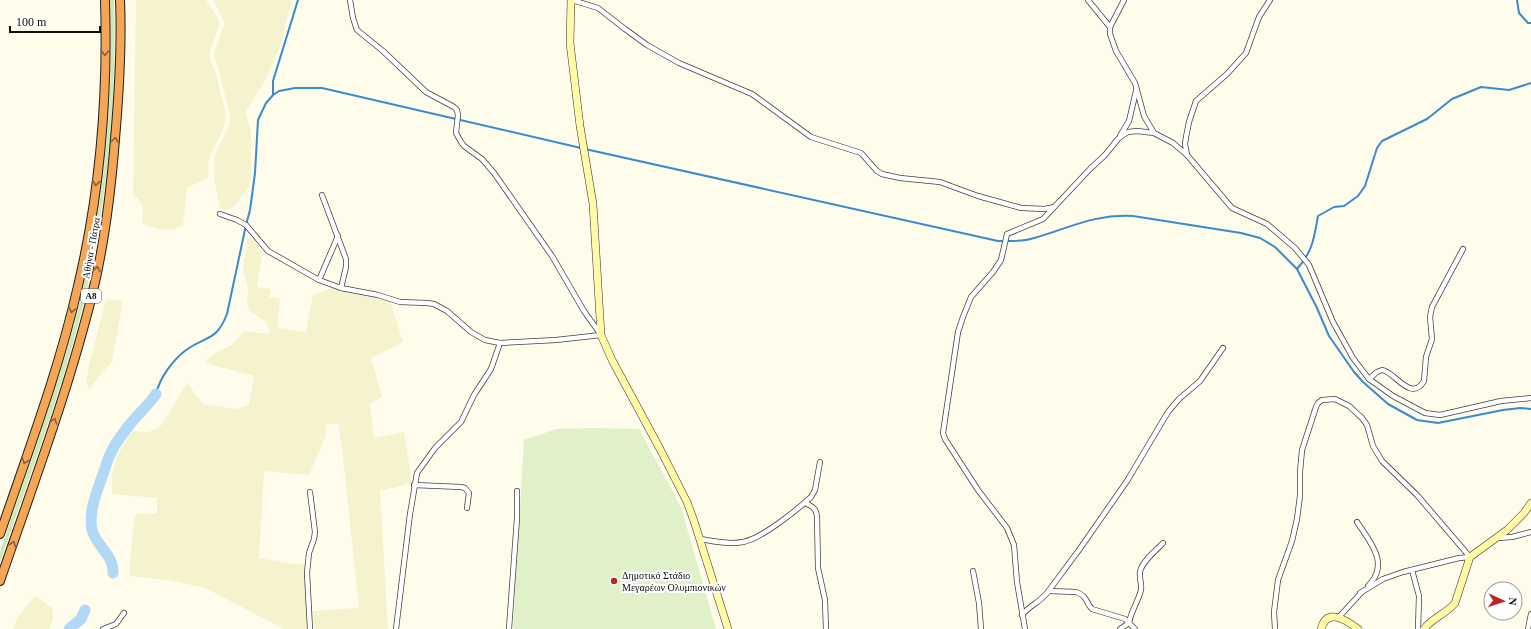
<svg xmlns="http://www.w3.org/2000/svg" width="1531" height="629" font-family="Georgia,serif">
  <rect width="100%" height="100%" fill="#fffcec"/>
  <g fill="#f4f3cd">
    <polygon points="136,0 206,0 218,18 219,25 210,52 209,58 215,71 226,114 225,121 223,129 209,158 208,178 187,188 183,225 173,230 157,229 142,223 143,208 138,198 133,196"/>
    <polygon points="213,0 292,0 280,47 265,81 245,112 251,130 251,167 249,187 233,208 226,210 220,208 214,177 214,162 216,152 230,124 230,115 219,71 215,60 214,53 225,23"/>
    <polygon points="247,237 255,240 262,254 257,287 271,289 269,297 280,298 277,328 306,332 313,295 332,288 377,296 390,301 403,342 371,358 382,397 370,404 374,438 404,432 412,483 380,491 388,629 315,629 312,611 359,608 343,456 338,423 325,425 326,435 309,475 264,471 259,558 294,564 305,564 307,629 284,629 205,588 168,580 129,576 134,518 137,514 157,513 157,498 112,494 112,475 117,456 132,431 148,432 160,427 187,383 203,404 237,409 249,405 254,376 209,364 206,361 214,354 233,344 244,331 270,334 267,322 249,311 247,303 248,288 243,270"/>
    <polygon points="106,299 123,301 112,361 89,389 86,383 89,365"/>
    <polygon points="35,596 52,607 53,619 49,629 13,629 18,617"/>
  </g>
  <path fill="#cee9b6" d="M110,0H114C117,96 108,195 87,288C66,381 31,471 0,562V552C29,465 62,378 83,289C105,199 114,93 110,0Z"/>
  <polygon fill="#e0f0c8" points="593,428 639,429 681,507 716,629 513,629 524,440 556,429"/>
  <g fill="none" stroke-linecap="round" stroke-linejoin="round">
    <g stroke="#388bcd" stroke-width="2">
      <polyline points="1517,0 1519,13 1528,23 1531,23"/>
      <polyline points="273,95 273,81 298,0"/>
      <path d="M585,149L998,241C1010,241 1023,242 1034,238C1070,228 1093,214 1133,216L1241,233L1260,238L1275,247L1297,269L1317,308L1329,336L1354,372L1363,382L1388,404L1417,420L1438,423L1503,410L1520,408L1531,409"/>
      <path d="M1297,269C1313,251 1314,238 1318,216L1334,207L1344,206L1358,196L1365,186L1377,148L1382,141L1427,119L1452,99L1481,87L1509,90L1531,83"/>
      <path d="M156,394C160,377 173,360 186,350C207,335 216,342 227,314L246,225L250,210L255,173L258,120L266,103L273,95L279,91L295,88H322L581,148"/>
    </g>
    <g stroke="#b1d9f6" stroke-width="11">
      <path d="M113,573C114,555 96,546 92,530C88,510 98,490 104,471C106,466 107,461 109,457C113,447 120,437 127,428C136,416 148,406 156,394"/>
      <polyline points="69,629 81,619 85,610"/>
    </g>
    <g stroke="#404040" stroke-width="6">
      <g id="street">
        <polyline points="350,0 353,18 357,30 383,51 426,92 454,107 457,110 458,115 456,133 461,142 464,146 482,159 494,173 552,256 584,311 601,335"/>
        <polyline points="572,0 598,8 625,29 647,45 679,63 752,94 811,137 861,153 877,171 882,174 900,178 940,182 978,196 1021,208 1045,209 1054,207"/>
        <polyline points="1088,0 1110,27 1110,34 1116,51 1135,83 1144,116 1154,133"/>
        <polyline points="1110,27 1124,0"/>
        <polyline points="1120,136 1129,121 1136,91"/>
        <polyline points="1187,155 1185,144 1186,137 1189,122 1196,101 1227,74 1246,53 1259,17 1270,0"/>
        <polyline points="322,195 346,259 346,267 341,288"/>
        <polyline points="220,214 237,220 246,225 268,251 319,280 341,288 378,295 400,302 427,303 434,304 447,311 471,332 485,340 500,343 556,340 601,335"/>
        <polyline points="319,280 338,236"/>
        <path d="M1369,379L1377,372L1382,370C1394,371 1411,403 1424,381L1426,357L1432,339L1430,317L1432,307L1463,249"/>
        <polyline points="414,485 461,487 465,488 469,493 467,508"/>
        <path d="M805,503C812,506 816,508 817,516L818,568L825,600L826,629"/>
        <path d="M1357,522C1371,543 1390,564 1368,586"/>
        <polyline points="1498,538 1512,537 1531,532"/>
        <path d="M700,539C714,541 729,545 743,542C761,539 797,510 811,497L815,490L820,462"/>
        <polyline points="1412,570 1419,596 1418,629"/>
        <polyline points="973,571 979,603 981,629"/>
        <path d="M1049,591L1076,592C1088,596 1085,602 1092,609L1125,619L1135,629"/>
        <polyline points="1360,593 1383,579 1403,572 1459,558 1470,557"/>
        <path d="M1022,615C1029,606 1040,602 1047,593L1079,550L1127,481L1168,412L1179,399L1200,381L1223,348"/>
        <polyline points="1338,618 1361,593"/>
        <polyline points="103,629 116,624 124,613"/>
        <polyline points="310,629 307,573 309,553 314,539 315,532 310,492"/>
        <polyline points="396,629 410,514 417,473 435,448 461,422 474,395 491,369 500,343"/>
        <polyline points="509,629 517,518 517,491"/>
        <polyline points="1025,629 1017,582 1014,545 1007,528 978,490 945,439 943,433 958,332 963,317 971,297 993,272 1001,260 1007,234 1043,219 1090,169 1105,155 1118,139 1123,135 1128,132 1137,131 1154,133 1173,143 1187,155 1232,208 1267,224 1295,248 1309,265 1333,322 1353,358 1369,379 1393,396 1425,413 1440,415 1501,401 1531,398"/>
        <path d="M1120,629L1129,623C1131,611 1138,602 1141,590C1142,584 1139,578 1140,572C1142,561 1156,551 1163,543"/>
        <polyline points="1275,629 1274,612 1278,580 1292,541 1297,519 1300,496 1300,472 1302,450 1316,407 1318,403 1322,400 1335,399 1349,406 1362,418 1367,425 1373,446 1382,461 1417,495 1470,557"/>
        <polyline points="1528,629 1531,614"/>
      </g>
    </g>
    <g stroke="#2f2f2f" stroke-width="8">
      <g id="secondary">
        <polyline points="571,0 570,43 580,126 593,204 601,335 612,360 660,449 687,502 694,521 728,629"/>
        <path d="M1321,629C1327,607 1346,620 1358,629"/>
        <path d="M1424,629C1432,618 1446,614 1455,603L1470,557L1507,530L1524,513L1531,503"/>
      </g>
    </g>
    <g stroke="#1e1e1e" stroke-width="10">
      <g id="highway">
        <path d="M0,534C28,452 59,370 78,286C100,193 108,95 105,0"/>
        <path d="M0,581C33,485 69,389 93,291C105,241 111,190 115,139C119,93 122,46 120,0"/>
      </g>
    </g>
    <use href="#street" stroke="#fff" stroke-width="4.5"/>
    <use href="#secondary" stroke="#fff9a8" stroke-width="7"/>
    <use href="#highway" stroke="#f4a555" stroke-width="8"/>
  </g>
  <defs><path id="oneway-chevron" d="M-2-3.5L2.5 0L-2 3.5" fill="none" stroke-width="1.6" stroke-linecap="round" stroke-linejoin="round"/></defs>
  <g stroke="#8c6135">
    <use href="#oneway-chevron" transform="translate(105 53) rotate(91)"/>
    <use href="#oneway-chevron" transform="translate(115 140) rotate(-85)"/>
    <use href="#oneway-chevron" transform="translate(96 183) rotate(97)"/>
    <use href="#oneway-chevron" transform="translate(97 269) rotate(-79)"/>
    <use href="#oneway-chevron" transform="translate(72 310) rotate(104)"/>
    <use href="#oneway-chevron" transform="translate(54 421) rotate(-71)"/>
    <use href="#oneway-chevron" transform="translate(25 461) rotate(109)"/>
    <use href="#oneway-chevron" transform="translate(13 544) rotate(-71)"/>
  </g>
  <circle fill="#bc2525" stroke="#fff" stroke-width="1.5" cx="614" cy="581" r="4"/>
  <g text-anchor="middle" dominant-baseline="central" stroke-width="4" stroke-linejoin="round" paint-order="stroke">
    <rect fill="#fff" stroke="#565656" stroke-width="1" x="81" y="289" width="20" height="14" rx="3"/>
    <g font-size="9" font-weight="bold" fill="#0d0d0d">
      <text x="91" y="296">Α8</text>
    </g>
    <g font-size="10" fill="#0d0d0d" stroke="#fff">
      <text transform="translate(91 248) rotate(-80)">Αθήνα - Πάτρα</text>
    </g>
    <g font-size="10" fill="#0d0d0d" stroke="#fff" text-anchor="start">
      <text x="622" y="575">Δημοτικό Στάδιο<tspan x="622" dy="12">Μεγαρέων Ολυμπιονικών</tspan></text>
    </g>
  </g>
  <g transform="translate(1503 601) rotate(93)"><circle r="19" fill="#ffffff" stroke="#9e9e9e"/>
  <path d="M0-3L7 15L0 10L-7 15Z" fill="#bc2525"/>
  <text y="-6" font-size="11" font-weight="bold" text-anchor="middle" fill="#0d0d0d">N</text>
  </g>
  <path d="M10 26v6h90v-6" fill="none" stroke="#0d0d0d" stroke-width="2"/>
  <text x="16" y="26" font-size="12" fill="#0d0d0d" stroke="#ffffff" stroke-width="3" paint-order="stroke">100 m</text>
</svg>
